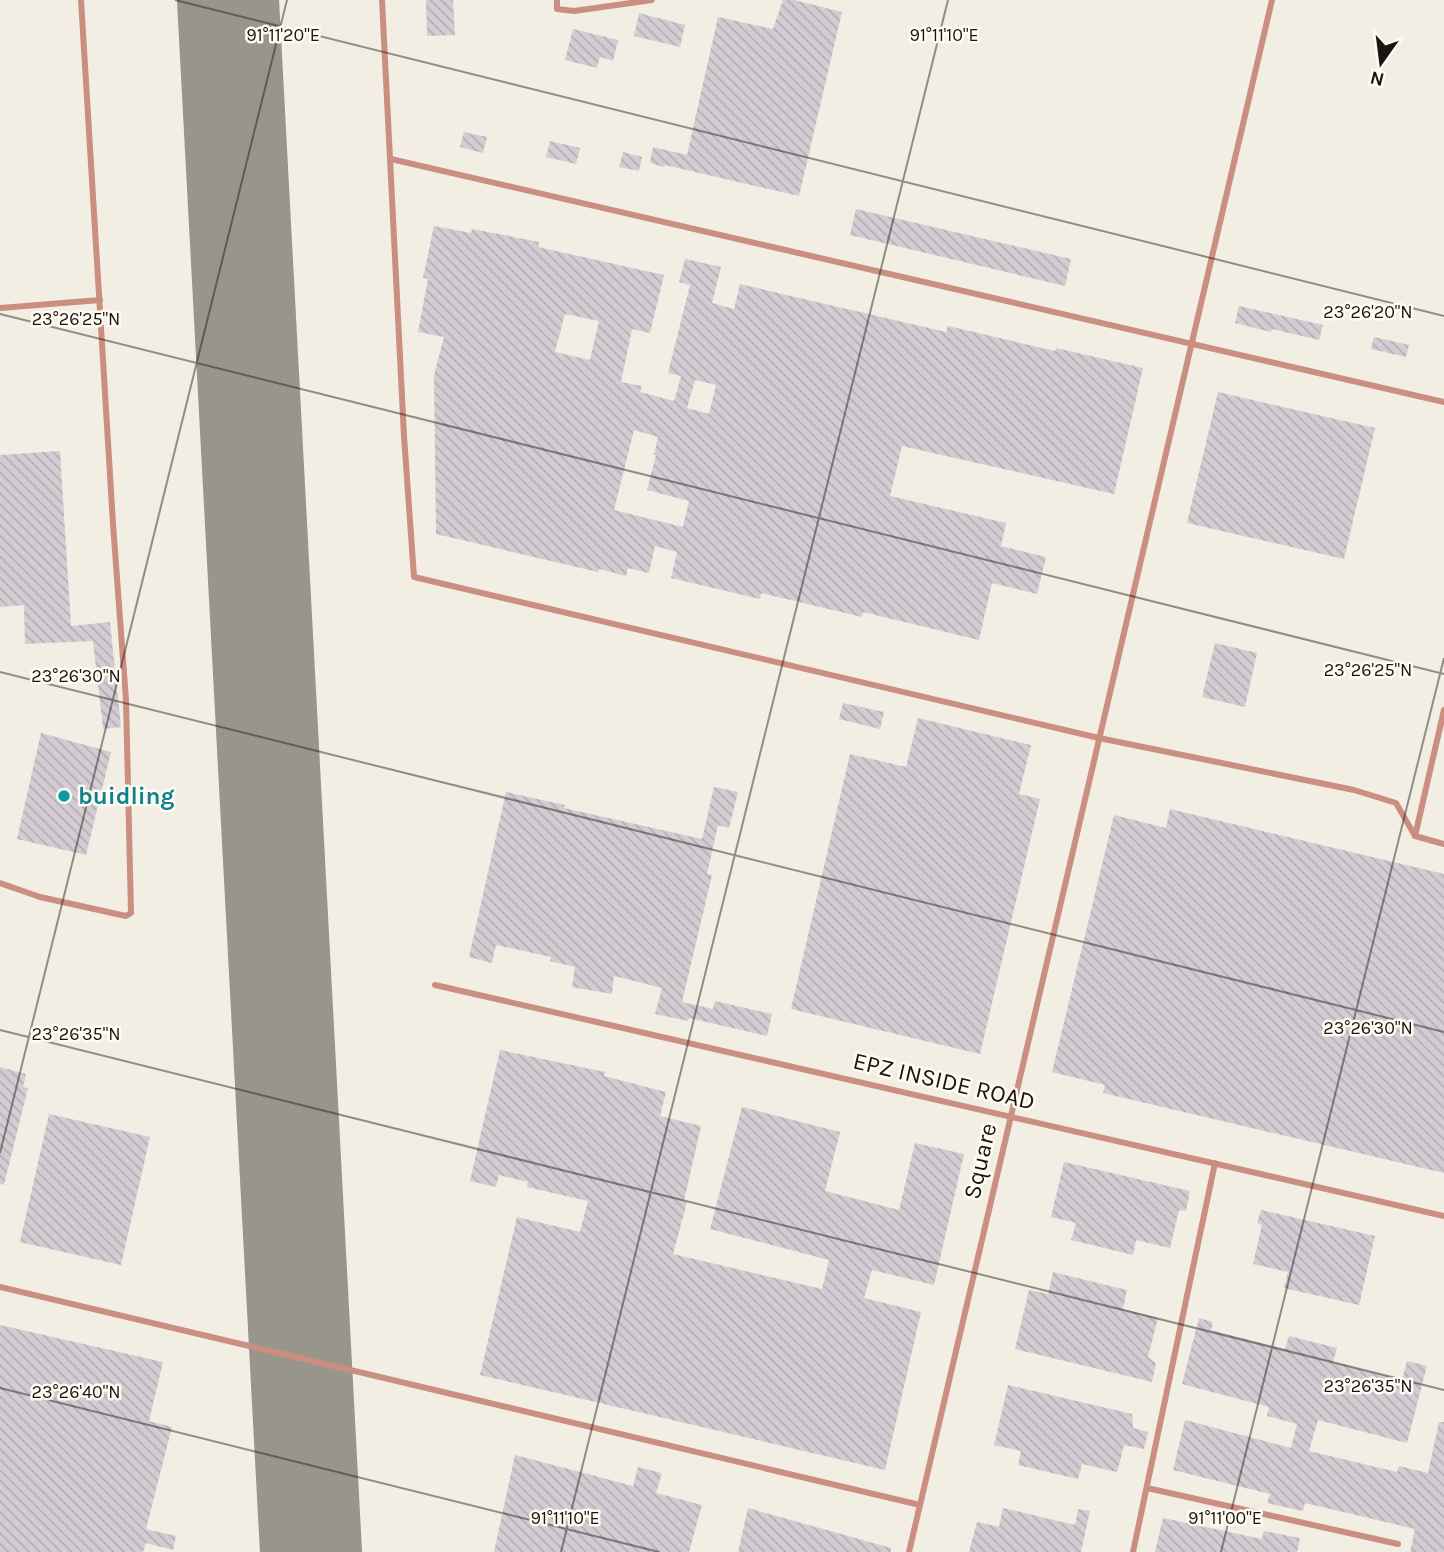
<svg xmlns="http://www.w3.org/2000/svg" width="1444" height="1552" font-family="Karla,sans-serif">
  <defs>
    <pattern id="building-back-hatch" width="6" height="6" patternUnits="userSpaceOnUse" patternTransform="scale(1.75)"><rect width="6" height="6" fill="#d4cbd3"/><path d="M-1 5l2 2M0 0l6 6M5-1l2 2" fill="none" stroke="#b5aeb4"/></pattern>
  </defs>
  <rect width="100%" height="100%" fill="#f2eee3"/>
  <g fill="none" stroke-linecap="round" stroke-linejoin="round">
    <polyline stroke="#98958c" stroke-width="102" points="228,0 311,1552"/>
  </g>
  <g fill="url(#building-back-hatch)" fill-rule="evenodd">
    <polygon points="426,0 453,0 455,35 427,36"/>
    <polygon points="783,0 794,0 842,12 799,196 665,165 664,167 650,163 653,147 687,155 718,17 773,29"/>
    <polygon points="639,13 685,25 680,47 634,36"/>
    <polygon points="573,29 618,40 613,61 600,57 597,68 565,60"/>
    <polygon points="464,132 487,137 483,153 460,147"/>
    <polygon points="550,141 580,148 576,164 546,157"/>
    <polygon points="623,152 642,157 639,171 619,167"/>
    <polygon points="856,209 1071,259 1065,286 850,235"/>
    <path d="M434,226L471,233L472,229L539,242L538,247L664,275L650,333L632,329L621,382L642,386L640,392L674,401L681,376L668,373L690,285L679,282L685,259L721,267L712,303L734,309L740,284L946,332L948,326L1055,351L1056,348L1143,368L1114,494L902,446L890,496L1006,523L1001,546L1046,557L1037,594L992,583L979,640L863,612L862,617L761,593L760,599L671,578L677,552L655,546L649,573L628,568L626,576L599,569L598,572L436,534L434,375L444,337L418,332L428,279L423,278ZM565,314L599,321L590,360L555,352ZM695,380L716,385L709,414L687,408ZM634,430L658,437L654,455H656L647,490L689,501L683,527L614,510Z"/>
    <polygon points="1239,306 1323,325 1319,340 1272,329 1271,332 1235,323"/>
    <polygon points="1374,337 1409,345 1406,357 1371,349"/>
    <polygon points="1218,392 1375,428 1344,559 1187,523"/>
    <polygon points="60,451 71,626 110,622 121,727 103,729 93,641 25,644 24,605 0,607 0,455"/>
    <polygon points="1215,643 1257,653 1245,707 1202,697"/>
    <polygon points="843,703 884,712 880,729 839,719"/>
    <polygon points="918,718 1031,745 1019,794 1040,799 980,1054 791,1009 850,754 906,767"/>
    <polygon points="41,733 111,752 86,855 17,839"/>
    <polygon points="714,787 738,792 729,828 718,825 707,874 712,875 682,1002 713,1009 715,1001 772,1014 767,1036 689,1018 688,1021 655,1014 662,988 614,976 612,994 572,987 575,967 550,961 551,957 496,945 492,963 469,957 506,792 565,805 564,808 702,839"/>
    <polygon points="1170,809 1444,874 1444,1173 1103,1093 1105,1085 1052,1072 1114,815 1166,828"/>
    <polygon points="500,1050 605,1072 604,1076 666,1092 660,1116 701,1126 684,1201 687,1202 673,1254 822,1289 829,1260 710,1229 742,1107 840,1132 825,1191 899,1210 915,1143 964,1154 934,1285 872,1270 864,1298 921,1312 885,1470 480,1375 517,1217 580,1232 588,1201 527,1187 528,1182 499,1175 496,1187 470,1181"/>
    <polygon points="0,1067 26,1074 23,1087 28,1088 4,1185 0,1184"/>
    <polygon points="49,1114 150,1137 121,1265 20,1242"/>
    <polygon points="1064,1162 1190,1191 1186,1211 1179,1210 1170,1248 1136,1240 1133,1255 1071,1240 1076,1223 1051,1217"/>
    <polygon points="1261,1210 1375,1236 1359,1305 1284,1288 1288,1272 1253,1264 1262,1225 1257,1223"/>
    <polygon points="1053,1272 1127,1290 1123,1309 1158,1318 1148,1357 1156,1363 1152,1382 1015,1349 1029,1290 1048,1294"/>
    <polygon points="1199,1318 1213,1322 1211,1330 1285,1349 1289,1336 1337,1348 1333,1362 1402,1380 1407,1361 1427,1366 1407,1443 1318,1420 1309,1451 1397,1472 1399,1466 1428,1473 1439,1422 1444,1422 1444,1552 1410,1552 1415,1529 1305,1503 1303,1511 1280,1506 1267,1503 1270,1494 1173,1470 1185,1420 1291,1448 1297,1424 1267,1416 1269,1407 1182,1384"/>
    <polygon points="0,1325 163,1362 149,1421 172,1427 146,1529 176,1536 173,1550 146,1543 143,1552 0,1552"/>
    <polygon points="1008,1385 1132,1414 1133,1428 1148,1432 1144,1449 1124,1445 1117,1472 1082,1464 1078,1479 1018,1465 1021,1451 994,1445"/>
    <polygon points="515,1455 633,1486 638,1467 662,1473 656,1493 702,1505 689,1552 494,1552"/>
    <polygon points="748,1508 891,1548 891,1552 738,1552"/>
    <polygon points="1003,1508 1075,1525 1078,1509 1090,1511 1081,1552 969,1552 977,1522 999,1527"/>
    <polygon points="1163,1518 1262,1539 1264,1531 1300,1538 1297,1552 1155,1552"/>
  </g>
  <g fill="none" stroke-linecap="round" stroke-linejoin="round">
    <g stroke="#ca8f81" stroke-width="6">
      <polyline points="382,0 404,436 414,577 1099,738 1354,790 1396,803 1415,836 1444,844"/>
      <polyline points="557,0 557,9 574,11 652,0"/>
      <polyline points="391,159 1444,402"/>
      <polyline points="0,308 100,300"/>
      <polyline points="1415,836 1444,710"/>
      <polyline points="0,883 40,897 126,916 131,913 126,700 113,524 81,0"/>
      <polyline points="435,985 1444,1216"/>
      <polyline points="0,1287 920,1505"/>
      <polyline points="1147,1488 1398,1544"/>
      <polyline points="909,1552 1272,0"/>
      <polyline points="1133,1552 1215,1163"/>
    </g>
  </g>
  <path fill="none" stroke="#181612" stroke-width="2" stroke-opacity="0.45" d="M175,0L1444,316M0,314L1444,674M0,672L1444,1032M0,1030L1444,1390M0,1153L287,0M0,1388L659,1552M561,1552L948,0M1221,1552L1444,658"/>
  <circle fill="#0f9aa8" stroke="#fffbf3" stroke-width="2.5" cx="64" cy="796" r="7"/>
  <g text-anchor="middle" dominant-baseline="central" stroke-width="5" stroke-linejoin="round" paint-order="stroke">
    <g font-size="24" font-weight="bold" fill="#0d838f" stroke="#fffbf3" text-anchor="start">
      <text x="78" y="796">buidling</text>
    </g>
    <g font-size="24" fill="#181612" stroke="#fffbf3">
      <text transform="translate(944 1081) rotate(13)">EPZ INSIDE ROAD</text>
      <text transform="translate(980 1161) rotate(-77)">Square</text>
    </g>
  </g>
  <g font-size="18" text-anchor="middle" fill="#181612" stroke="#fffbf3" stroke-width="5" stroke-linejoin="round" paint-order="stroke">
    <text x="283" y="41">91°11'20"E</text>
    <text x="944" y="41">91°11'10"E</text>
    <text x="1368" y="318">23°26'20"N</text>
    <text x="76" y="325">23°26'25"N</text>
    <text x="1368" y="676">23°26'25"N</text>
    <text x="76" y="682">23°26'30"N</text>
    <text x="1368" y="1034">23°26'30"N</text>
    <text x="76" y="1040">23°26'35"N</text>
    <text x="1368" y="1392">23°26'35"N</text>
    <text x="76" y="1398">23°26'40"N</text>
    <text x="565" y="1524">91°11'10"E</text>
    <text x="1225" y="1524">91°11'00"E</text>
  </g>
  <g transform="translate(1381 63) rotate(194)" stroke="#fffbf3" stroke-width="5" paint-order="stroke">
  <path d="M0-5L12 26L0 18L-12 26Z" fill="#181612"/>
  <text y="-10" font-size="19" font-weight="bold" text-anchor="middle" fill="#181612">N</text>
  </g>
</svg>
